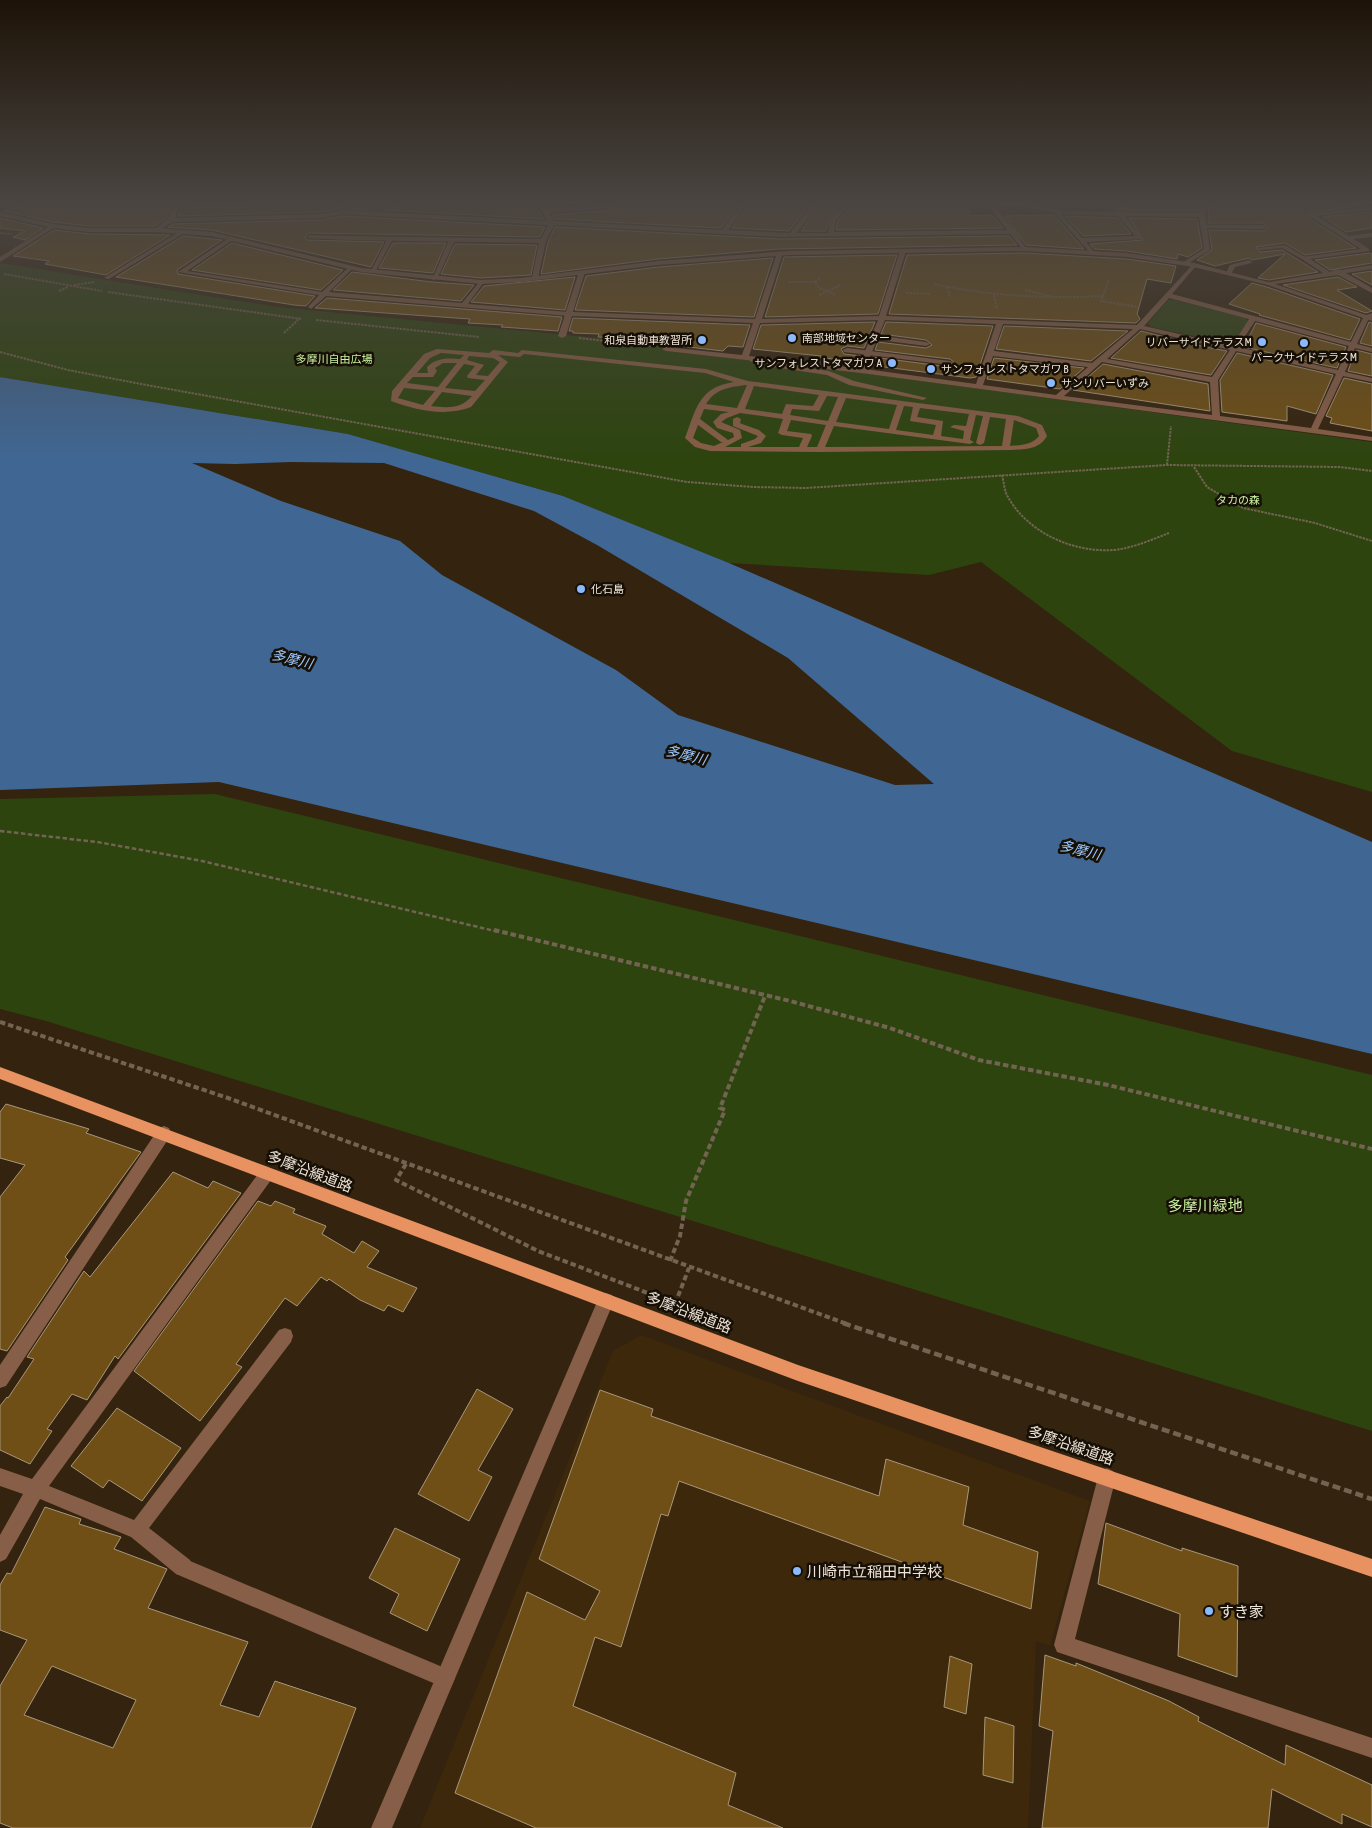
<svg xmlns="http://www.w3.org/2000/svg" width="1372" height="1828" font-family="'Asap Condensed','Noto Sans JP',sans-serif">
  <rect width="100%" height="100%" fill="#34230e"/>
  <polygon fill="#3d280b" points="641,1335 1090,1501 1050,1646 1036,1641 1028,1828 420,1828 613,1351"/>
  <g fill="#2d440f">
    <polygon points="0,263 277,307 659,344 666,351 826,368 1372,442 1372,792 1232,751 981,562 929,575 729,563 563,496 348,434 0,377"/>
    <polygon points="1168,300 1174,300 1246,318 1248,321 1233,344 1151,327 1148,323"/>
    <polygon points="215,794 1372,1075 1372,1431 46,1021 0,1009 0,799"/>
  </g>
  <path fill="#406793" fill-rule="evenodd" d="M0,377L348,434L563,496L729,563L1372,842V1054L219,782L0,790ZM291,462L384,463L534,511L597,545L788,658L934,784L895,785L678,715L616,670L442,575L400,541L281,501L192,463L235,464Z"/>
  <g fill="#6f4f15" stroke="#a8977c" fill-rule="evenodd">
    <polygon points="29,203 173,203 166,218 155,226 90,226 53,222 4,211"/>
    <polygon points="183,203 192,203 191,207 249,207 251,203 388,203 370,207 368,210 342,208 321,212 178,216"/>
    <polygon points="410,203 531,203 545,219 384,210"/>
    <polygon points="618,203 740,203 721,228 555,219 552,215 612,210"/>
    <polygon points="750,203 811,203 789,231 732,228"/>
    <polygon points="821,203 843,203 829,219 826,231 801,231"/>
    <polygon points="853,203 966,204 970,216 992,215 1003,228 836,230 838,221"/>
    <polygon points="1143,203 1199,203 1197,211 1123,210 1119,205"/>
    <polygon points="1372,203 1307,214 1308,218 1356,248 1305,255 1285,243 1256,247 1260,252 1282,250 1318,272 1269,280 1258,278 1285,254 1252,260 1249,258 1215,266 1197,260 1212,250 1209,230 1263,231 1268,228 1263,223 1208,223 1209,204"/>
    <polygon points="1372,212 1372,228 1346,232 1323,217"/>
    <polygon points="1054,215 1084,249 1026,245 1005,216"/>
    <polygon points="342,216 545,227 540,237 309,233 305,237 307,240 384,242 371,267 212,230 168,227 173,224 321,220"/>
    <polygon points="1065,216 1118,218 1131,234 1083,236"/>
    <polygon points="0,218 43,228 25,240 13,237 25,231 0,228"/>
    <polygon points="1129,218 1197,219 1202,248 1188,257 1178,254 1177,259 1127,251 1094,249 1090,244 1143,240"/>
    <polygon points="555,227 780,239 1009,236 1017,245 779,249 658,259 541,274 548,242"/>
    <polygon points="54,230 90,234 170,235 106,275 45,264 49,261 13,256"/>
    <polygon points="183,236 222,240 177,270 178,274 315,296 306,306 294,305 116,277"/>
    <polygon points="232,243 343,270 321,290 192,270"/>
    <polygon points="393,243 446,243 433,273 379,268"/>
    <polygon points="455,244 537,245 531,275 481,278 441,274"/>
    <polygon points="1025,253 1127,259 1176,266 1171,283 1147,279 1137,314 1140,319 1136,323 889,314 907,255"/>
    <polygon points="1370,253 1372,254 1372,263 1330,270 1315,260"/>
    <polygon points="897,255 878,314 765,317 784,257"/>
    <polygon points="773,258 754,317 575,310 586,276 658,267"/>
    <polygon points="1372,271 1372,285 1352,274"/>
    <polygon points="352,272 432,282 474,285 461,301 333,290"/>
    <polygon points="575,277 565,310 471,302 484,286"/>
    <polygon points="1338,277 1357,287 1337,290 1372,311 1366,313 1283,285"/>
    <polygon points="1252,283 1267,287 1360,319 1350,340 1259,315 1260,314 1229,304"/>
    <polygon points="327,298 562,317 558,331 501,327 503,325 468,323 470,319 315,308"/>
    <polygon points="573,318 750,325 743,347 728,346 723,351 653,343 654,340 598,337 599,334 573,333 573,331 569,331"/>
    <polygon points="875,322 864,348 847,346 841,349 844,354 861,356 858,363 820,357 821,356 753,349 761,325"/>
    <polygon points="886,322 993,326 976,377 970,378 869,365 872,357 950,367 956,364 950,359 875,350 878,342 926,348 932,345 926,340 881,334"/>
    <polygon points="1369,322 1372,323 1372,346 1360,343"/>
    <polygon points="1256,323 1346,347 1337,368 1244,347"/>
    <polygon points="1004,326 1128,331 1091,361 996,349"/>
    <polygon points="1141,331 1205,347 1227,351 1211,375 1111,358"/>
    <polygon points="1356,350 1372,354 1372,376 1348,371"/>
    <polygon points="1237,353 1333,375 1316,414 1287,406 1287,421 1222,412 1220,380"/>
    <polygon points="994,358 1084,368 1060,389 987,379"/>
    <polygon points="1103,364 1208,384 1210,411 1073,390"/>
    <polygon points="1344,378 1372,384 1372,431 1330,423 1332,418 1326,416"/>
    <polygon points="6,1104 89,1129 86,1133 141,1152 65,1257 68,1260 7,1351 0,1349 0,1197 25,1165 0,1158 0,1112"/>
    <polygon points="173,1172 208,1188 213,1181 241,1193 118,1359 115,1356 87,1400 72,1394 47,1429 52,1431 30,1464 0,1450 0,1406 7,1397 8,1398 34,1359 27,1357 84,1271 90,1277"/>
    <polygon points="258,1201 271,1206 275,1201 295,1209 293,1213 326,1226 322,1234 354,1253 362,1241 379,1251 367,1267 417,1288 403,1312 388,1305 384,1311 360,1300 329,1279 327,1281 321,1277 297,1306 285,1298 236,1364 242,1367 200,1421 134,1371"/>
    <polygon points="477,1389 513,1409 478,1470 492,1477 469,1521 418,1494"/>
    <polygon points="600,1390 653,1409 651,1416 879,1496 886,1459 969,1487 963,1525 1038,1552 1031,1609 679,1481 668,1516 661,1514 621,1647 595,1637 573,1706 736,1773 728,1805 783,1828 536,1828 455,1793 527,1592 585,1620 600,1591 539,1559"/>
    <polygon points="117,1408 181,1448 142,1501 109,1480 103,1488 71,1466"/>
    <path d="M45,1507L81,1519L79,1524L121,1537L114,1549L167,1569L148,1608L248,1642L220,1705L259,1717L275,1681L356,1708L311,1828H13L0,1823V1686L27,1640L0,1630V1585L7,1573L11,1574ZM52,1666L136,1700L113,1748L24,1715Z"/>
    <polygon points="1106,1523 1182,1551 1182,1548 1238,1566 1237,1677 1178,1656 1180,1614 1098,1584"/>
    <polygon points="395,1528 460,1559 427,1631 390,1613 399,1594 369,1578"/>
    <polygon points="1045,1655 1076,1666 1076,1663 1169,1701 1199,1717 1198,1721 1285,1765 1286,1745 1372,1785 1372,1827 1342,1814 1342,1824 1272,1789 1268,1828 1042,1828 1053,1731 1039,1726"/>
    <polygon points="950,1656 972,1664 966,1714 944,1707"/>
    <polygon points="985,1717 1014,1726 1013,1783 983,1775"/>
  </g>
  <g fill="none" stroke-linecap="round" stroke-linejoin="round">
    <g stroke="#736452" stroke-width="2" stroke-dasharray="2.5 1" stroke-linecap="butt">
      <polyline points="0,233 12,234"/>
      <polyline points="4,274 102,291"/>
      <polyline points="1109,280 1101,301 1138,307"/>
      <polyline points="788,282 815,282 819,288 836,295"/>
      <polyline points="815,282 820,278"/>
      <path d="M934,284C990,296 1046,299 1103,296"/>
      <polyline points="74,285 95,282"/>
      <polyline points="947,287 950,298"/>
      <polyline points="1025,290 1054,297"/>
      <polyline points="59,291 68,287"/>
      <polyline points="108,292 302,319"/>
      <polyline points="906,293 930,294"/>
      <polyline points="819,295 841,285"/>
      <polyline points="994,295 997,309"/>
      <polyline points="316,320 479,337"/>
      <polyline points="284,333 300,318"/>
      <polyline points="579,338 652,346"/>
      <polyline points="0,352 68,370 141,384 687,482 753,487 806,488 1167,465 1340,467 1372,471"/>
      <polyline points="1167,465 1171,426"/>
      <polyline points="1194,467 1207,487 1243,508 1315,523 1372,541"/>
      <path d="M1002,475C1004,482 1004,491 1008,497C1028,533 1074,553 1114,550C1133,548 1151,540 1169,533"/>
    </g>
    <polyline stroke="#736452" stroke-width="2.5" stroke-dasharray="4.5 2.5" stroke-linecap="butt" points="0,831 97,842 202,861 499,932"/>
    <g stroke="#736452" stroke-width="4" stroke-dasharray="5.5 3" stroke-linecap="butt">
      <polyline points="494,930 790,1001 890,1028 979,1060 1108,1085 1372,1149"/>
      <polyline points="0,1022 228,1098 847,1324"/>
      <polyline points="406,1164 396,1180 538,1251 653,1295"/>
      <polyline points="670,1261 680,1236 686,1201 725,1110 720,1108 765,996"/>
      <polyline points="675,1304 689,1268"/>
    </g>
    <polyline stroke="#736452" stroke-width="4.5" stroke-dasharray="8 4" stroke-linecap="butt" points="843,1323 1372,1499"/>
    <g fill="#875e47" fill-rule="evenodd">
      <polygon points="1204,225 1263,225 1266,227 1263,229 1202,228"/>
      <polygon points="182,230 184,233 109,279 104,278"/>
      <polygon points="309,235 348,236 351,238 348,240 307,238"/>
      <polygon points="232,236 234,239 187,271 322,292 350,266 352,267 352,269 329,292 462,303 481,280 484,282 468,304 569,312 572,314 569,316 326,296 311,309 308,307 319,295 178,272"/>
      <polygon points="388,238 393,239 375,272 370,273"/>
      <polygon points="452,238 455,240 437,279 432,280 449,240"/>
      <polygon points="1285,245 1307,258 1302,259 1282,248 1260,250 1257,248"/>
      <polygon points="1249,260 1252,262 1251,263 1235,267 1231,274 1226,273 1230,265"/>
      <polygon points="875,335 926,342 930,344 926,346 872,339 872,335"/>
      <polygon points="847,348 950,361 954,363 950,365 844,352 843,350"/>
      <path d="M437,349L489,353L493,350L518,353L522,350L706,369L748,381L1018,416L1042,425L1047,436C1039,450 1025,449 1011,450L820,452L710,451L695,447L685,438C696,409 699,387 734,382L705,373L524,354L520,357L498,355L508,362L471,407C445,417 416,410 391,401L392,391L424,354ZM441,353L464,355L460,359C448,358 436,358 427,367L428,373H417L430,358ZM469,356L493,358L500,362L488,376L476,375L484,365L467,360ZM443,363H457L438,387L407,383L413,377H433L437,371L435,368ZM464,364L475,366L467,376L468,378L485,380L475,391L445,388ZM747,385L737,408L706,404C716,388 730,387 747,385ZM754,386L819,395L813,406L786,404L782,414L745,409ZM404,388L435,391L423,405L398,398ZM442,392L472,396C461,409 447,408 431,406ZM827,396L838,397L828,421L790,415L792,409L819,411ZM846,398L897,405L889,429L836,422ZM904,406L913,407L910,421L936,425L933,435L896,430ZM920,408L969,414L966,426L954,425L950,427L964,431L963,439L941,436L943,421L917,417ZM704,409L729,412L721,414L713,422L717,428L733,433L734,437L728,440L700,419ZM740,413L783,419L778,433L782,435L803,438L799,447H748L761,443L766,436L759,430L742,424L740,423L741,419L737,417L733,419V426L758,436L755,439L741,444V447H725L742,438L740,430L721,422L727,418ZM976,415L983,416L976,443L980,445L984,443L990,417L1006,419L1002,446L825,447L834,426L970,444L974,442L970,440ZM791,420L826,425L817,447H807L812,436L811,434L787,431ZM1014,420L1036,428L1039,436C1032,445 1021,445 1010,446ZM698,425L721,442H723L714,446L701,443L693,438Z"/>
      <polygon points="750,357 762,361 829,371 854,381 927,398 923,400 849,385 827,375 760,365 750,361"/>
      <polygon points="164,1126 169,1128 171,1133 169,1138 6,1386 0,1388 0,1365 159,1128"/>
      <polygon points="266,1168 271,1170 273,1175 271,1180 49,1486 134,1520 279,1330 285,1328 291,1330 293,1336 291,1342 149,1528 190,1560 192,1567 190,1574 183,1576 176,1574 131,1537 40,1499 6,1559 0,1562 0,1535 23,1494 0,1486 0,1468 32,1479 261,1170"/>
      <polygon points="1107,1468 1113,1471 1116,1477 1075,1639 1372,1738 1372,1758 1057,1652 1054,1645 1098,1477 1101,1471"/>
    </g>
    <g fill="#875e47" fill-rule="evenodd">
      <path d="M175,203H181L175,218L321,214L342,210L548,221L543,212L533,203H539L546,209L616,203L612,208L549,213L554,221L722,230L742,203H748L728,230L790,233L813,203H819L797,233H828L830,220L845,203H851L836,220L834,232L1007,230L988,205L984,203L1032,204L1067,211L1116,212L1109,203H1115L1122,212L1199,213L1201,203H1207L1205,215L1210,250L1187,264L1182,263L1204,249L1199,217L1125,216L1142,239L1086,242L1095,253L1092,255L1054,212L1032,208L994,205L1015,231L1027,250H1023L1010,234L780,237L554,225L546,241L538,278L535,280L532,278L539,243L348,240L345,238L348,236L541,239L548,225L342,214L321,218L172,222L158,231H154V229L168,219ZM1061,214L1119,216L1135,236L1082,238Z"/>
      <polygon points="396,203 408,203 373,211 370,209"/>
      <polygon points="1372,206 1372,210 1317,216 1349,236 1372,233 1372,237 1354,239 1369,249 1369,251 1310,259 1330,272 1337,269 1341,270 1372,265 1372,269 1346,273 1372,288 1372,293 1338,275 1268,285 1268,283 1270,282 1323,273 1302,259 1302,257 1361,249 1309,216 1309,214"/>
      <polygon points="53,224 55,227 0,262 0,257"/>
      <path d="M903,249L906,251L886,316L1137,325L1194,263L1197,265L1196,266L1172,294L1351,342L1364,316L1372,313V317L1369,318L1357,344L1372,348V352L1355,348L1345,372L1372,378V382L1343,376L1318,429L1372,437V441L861,373L666,351L662,349L666,347L742,355L753,323L572,316L566,336L562,338L558,336L579,272L582,270L585,272L573,312L755,319L777,253L780,251L783,253L762,319L879,316L900,251ZM1169,298L1249,319L1232,346L1144,326ZM878,320L858,368L749,356L760,323ZM885,320L996,324L976,384L865,369ZM1255,321L1349,346L1338,370L1238,347ZM1003,324L1133,329L1092,363L994,351ZM1140,329L1230,350L1212,377L1107,359ZM1236,351L1336,374L1311,428L1220,416L1218,380ZM993,356L1088,367L1056,395L983,385ZM1102,362L1210,382L1212,415L1064,396Z"/>
      <polygon points="183,1558 452,1671 455,1678 452,1685 445,1688 176,1574 174,1567 176,1560"/>
    </g>
    <g fill="#875e47" fill-rule="evenodd">
      <polygon points="0,212 53,224 90,228 156,228 212,232 361,268 481,280 520,278 658,261 790,251 1025,247 1127,253 1194,263 1272,283 1372,317 1372,321 1268,285 1194,267 1127,257 1025,251 790,255 658,265 520,282 481,284 361,272 212,236 156,232 90,232 53,228 0,216"/>
      <polygon points="606,1293 612,1295 614,1301 392,1828 371,1828 600,1295"/>
    </g>
    <polygon fill="#e89262" fill-rule="evenodd" points="0,1067 798,1365 1372,1559 1372,1577 798,1381 0,1079"/>
  </g>
  <linearGradient id="sky" x2="0" y2="1"><stop stop-color="#1d1308"/><stop offset="0.44" stop-color="#4a4541"/><stop offset="1" stop-color="#4a4541" stop-opacity="0"/></linearGradient>
  <rect width="1372" height="459" fill="url(#sky)"/>
  <g fill="#8bbafc" stroke="#160f06" stroke-width="2">
    <circle cx="792" cy="338" r="5"/>
    <circle cx="702" cy="340" r="5"/>
    <circle cx="1262" cy="342" r="5"/>
    <circle cx="1304" cy="343" r="5"/>
    <circle cx="892" cy="363" r="5"/>
    <circle cx="931" cy="369" r="5"/>
    <circle cx="1051" cy="383" r="5"/>
    <circle cx="581" cy="589" r="5"/>
    <circle cx="797" cy="1571" r="5"/>
    <circle cx="1209" cy="1611" r="5"/>
  </g>
  <g text-anchor="middle" dominant-baseline="central" stroke-width="5" stroke-linejoin="round" paint-order="stroke">
    <g font-size="11" fill="#eee3d6" stroke="#160f06" text-anchor="start">
      <text x="802" y="338">南部地域センター</text>
      <text x="692" y="340" text-anchor="end">和泉自動車教習所</text>
      <text x="1252" y="342" text-anchor="end">リバーサイドテラスM</text>
      <text x="1304" y="357" text-anchor="middle">パークサイドテラスM</text>
      <text x="882" y="363" text-anchor="end">サンフォレストタマガワ A</text>
      <text x="941" y="369">サンフォレストタマガワ B</text>
      <text x="1061" y="383">サンリバーいずみ</text>
      <text x="591" y="589">化石島</text>
    </g>
    <g font-size="11" fill="#c9f2a1" stroke="#160f06">
      <text x="334" y="359">多摩川自由広場</text>
      <text x="1238" y="500">タカの森</text>
    </g>
    <g font-size="14" font-style="italic" fill="#9ac8fe" stroke="#160f06">
      <text transform="translate(292 659) rotate(14)">多摩川</text>
      <text transform="translate(686 755) rotate(14)">多摩川</text>
      <text transform="translate(1080 850) rotate(14)">多摩川</text>
    </g>
    <g font-size="15" fill="#eee3d6" stroke="#160f06">
      <text transform="translate(310 1171) rotate(21)">多摩沿線道路</text>
      <text transform="translate(689 1312) rotate(21)">多摩沿線道路</text>
      <text transform="translate(1071 1445) rotate(19)">多摩沿線道路</text>
    </g>
    <g font-size="15" fill="#c9f2a1" stroke="#160f06">
      <text x="1205" y="1205">多摩川緑地</text>
    </g>
    <g font-size="15" fill="#eee3d6" stroke="#160f06" text-anchor="start">
      <text x="807" y="1571">川崎市立稲田中学校</text>
      <text x="1219" y="1611">すき家</text>
    </g>
  </g>
</svg>
